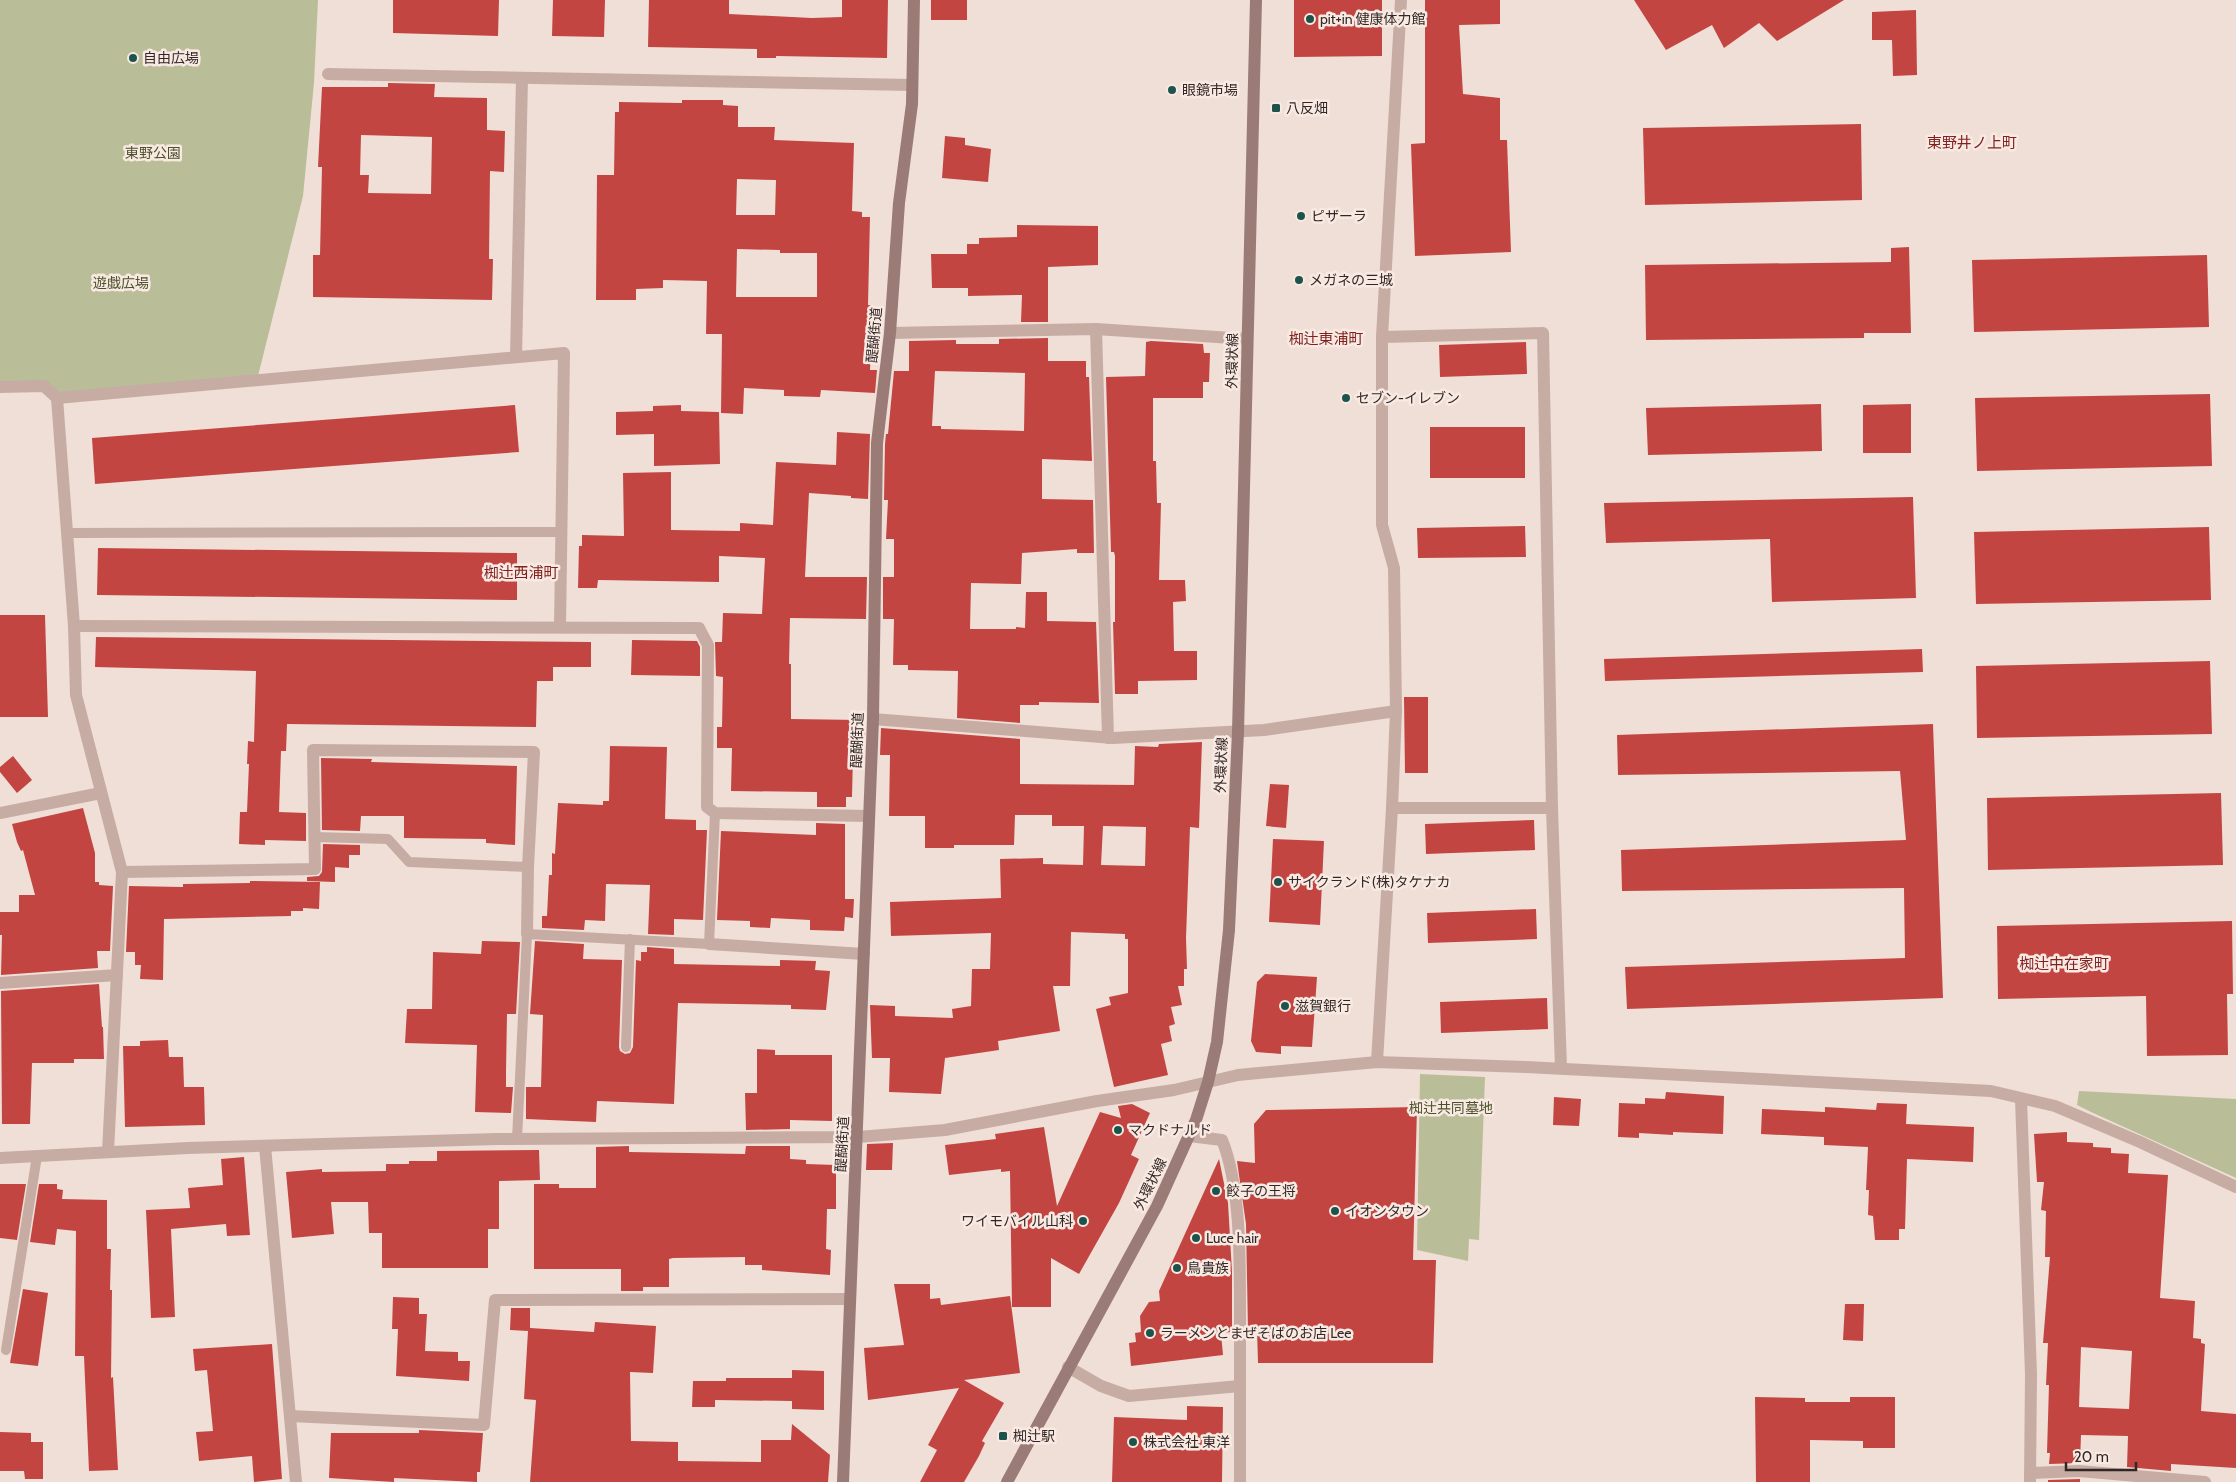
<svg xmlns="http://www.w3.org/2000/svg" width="2236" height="1482" font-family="Cabin,'Noto Sans JP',sans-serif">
  <rect width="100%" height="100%" fill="#f0dfd7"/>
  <g fill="#babe98">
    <polygon points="0,0 318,0 314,83 303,196 257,380 57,398 44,386 0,386"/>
    <polygon points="1420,1074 1485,1077 1479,1240 1469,1239 1468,1261 1417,1250"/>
    <polygon points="2079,1091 2236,1099 2236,1178 2091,1112 2077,1105"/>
  </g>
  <g fill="#c34542" fill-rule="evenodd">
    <polygon points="393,0 499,0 498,36 393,33"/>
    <polygon points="553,0 605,0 604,37 552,36"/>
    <polygon points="649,0 729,0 729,14 812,18 842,17 842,0 888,0 887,58 776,56 776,58 757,58 757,49 648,47"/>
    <rect x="931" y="0" width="36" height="20"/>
    <polygon points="1294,0 1382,0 1382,56 1294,57"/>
    <polygon points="1425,0 1500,0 1500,24 1459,25 1463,94 1500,98 1500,140 1507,140 1511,252 1415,256 1411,144 1425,143"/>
    <polygon points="1634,0 1844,0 1777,41 1759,23 1724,48 1712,25 1666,50"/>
    <polygon points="1916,10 1917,75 1893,76 1892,40 1872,40 1872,12"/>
    <path d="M388,83L435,84L434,97L487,98V130L505,131L504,172L490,171L489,259H493L492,300L313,297V255H320L322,167H318L322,87H388ZM361,135L432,137L431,194L368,193L369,175H360Z"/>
    <path d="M682,100H723V105L738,106V127H775L774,140L854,143L852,211L862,212V217H870L868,305H873L870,370H877L875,393L821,390L820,397L784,396V390L744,388L743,414L721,413L722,334H706L707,281L663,280V288L636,289V300H596L597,175H614L615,112H619V102L682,103ZM737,179L776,180L775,215H736ZM737,249L780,250V253H817V297H736Z"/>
    <polygon points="1861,124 1862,200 1645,205 1643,128"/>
    <polygon points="945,136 965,138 965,145 991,149 988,182 942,178"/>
    <polygon points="1017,225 1098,226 1098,265 1048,267 1048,322 1021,322 1022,295 968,296 968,288 932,288 931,254 967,254 967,244 979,244 979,238 1017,237"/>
    <polygon points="1909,247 1911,333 1864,333 1864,338 1646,340 1645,265 1891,262 1891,248"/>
    <polygon points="2207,255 2209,327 1974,332 1972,260"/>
    <path d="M1048,338V361H1086V377H1089L1092,461L1042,459V499L1093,500L1094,553H1077V549L1022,553L1021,584L971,583L970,629H1016V627L1025,628L1026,592H1047V621L1096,622L1099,703L1039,702V705H1020V723L957,718L958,671L908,670V665H893L894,619H883V577H894V539H886L888,500H884L885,444L886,434H888L894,371H909V341L956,340V344H999V339ZM935,371L1025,373L1024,431L941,429V426H932Z"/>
    <polygon points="1151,341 1203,344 1204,353 1210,353 1209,382 1203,382 1203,398 1153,398 1153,461 1156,461 1157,503 1161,503 1159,580 1185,580 1186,601 1173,602 1174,651 1197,651 1197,680 1138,681 1138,694 1115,694 1113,622 1115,622 1115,556 1114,552 1111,552 1106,377 1145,376 1146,342"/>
    <polygon points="1526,342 1527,374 1440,377 1439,345"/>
    <polygon points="2210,394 2212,466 1977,471 1975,398"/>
    <polygon points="1821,404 1822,451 1648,455 1646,408"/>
    <polygon points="1911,404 1911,453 1863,453 1863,405"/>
    <polygon points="515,405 519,452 95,484 92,438"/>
    <polygon points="681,405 681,411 719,412 720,464 654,466 654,434 616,435 616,412 653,411 653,406"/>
    <rect x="1430" y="427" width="95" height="51"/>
    <polygon points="837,432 870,434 868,499 851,498 851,496 809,493 805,577 867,577 866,619 790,618 789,664 791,664 791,719 860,720 860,725 865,725 863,755 853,755 852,797 846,797 846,807 817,807 817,792 731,791 732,748 717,748 717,727 722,727 723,677 716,676 715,642 722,642 723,613 762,614 765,558 719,556 719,582 598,580 597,588 578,588 579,546 582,546 582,535 624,536 623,473 671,472 671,530 740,531 740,523 773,525 776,462 836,465"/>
    <polygon points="1913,497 1916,598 1772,602 1770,539 1606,543 1604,503"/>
    <polygon points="1525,526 1526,557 1418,558 1417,528"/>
    <polygon points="2209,527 2211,600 1976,604 1974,532"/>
    <polygon points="98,548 517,553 517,600 97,595"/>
    <polygon points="0,615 45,615 48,717 0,717"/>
    <polygon points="96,637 591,642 591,667 553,667 553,681 537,681 536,727 287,724 286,751 281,751 279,812 306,813 306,841 265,840 265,845 239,844 240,812 247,812 249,764 247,764 248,741 254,742 256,671 95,667"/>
    <polygon points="632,640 697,641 700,647 700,676 631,675"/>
    <polygon points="1922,649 1923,672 1605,681 1604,659"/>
    <polygon points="2210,661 2212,734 1977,738 1976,666"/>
    <polygon points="1404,697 1428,697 1428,773 1405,773"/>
    <polygon points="1933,724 1943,998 1627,1009 1625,967 1905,958 1904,888 1622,891 1621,850 1906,840 1900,771 1618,775 1617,735"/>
    <path d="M881,728L1020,739V784L1134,785L1135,746L1158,747L1159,744L1202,742L1199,828L1190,827L1186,938L1187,969H1184V986H1178L1182,1005L1171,1007L1175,1024L1169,1026L1172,1041L1161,1044L1168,1075L1114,1087L1096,1009L1111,1005L1109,997L1128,993V939H1125V934L1071,932L1070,986H1053L1060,1031L998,1041L999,1050L945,1058L941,1094L889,1092L890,1058H872L870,1005L895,1006V1016L953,1018L952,1009L971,1006L972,969H990L991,933L891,936L890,902L1001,898L1000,859L1043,858V864L1083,865L1084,826H1052V815H1015L1014,845H954V848H925V816H889L890,755H880ZM1103,826L1146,827L1145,866L1101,865Z"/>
    <polygon points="610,746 667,747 665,819 696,820 696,830 707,830 703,920 674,919 674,935 648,934 650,885 606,884 605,921 585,920 584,930 542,928 542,916 547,916 549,875 552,875 552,853 555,854 558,803 603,805 603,801 609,801"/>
    <polygon points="13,756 32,780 17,793 0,772 0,767"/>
    <polygon points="321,758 372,759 371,762 517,766 515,845 486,843 486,839 404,838 404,816 361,816 360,831 322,830"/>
    <polygon points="1270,784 1289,785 1286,828 1266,826"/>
    <polygon points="2221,793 2223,865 1988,870 1987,798"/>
    <polygon points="83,808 95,853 95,882 99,882 99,885 113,886 110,951 97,951 98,968 1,975 2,935 0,935 0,912 19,912 19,895 35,895 23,850 21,851 17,842 12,824"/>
    <polygon points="1534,820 1535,850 1426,854 1425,824"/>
    <polygon points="816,823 845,824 845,899 854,899 853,918 845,917 844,931 810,930 810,920 771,918 770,928 750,927 750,921 717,920 721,831 816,835"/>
    <polygon points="1273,839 1324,841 1320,925 1269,922"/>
    <polygon points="323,844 360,845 360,855 349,855 349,868 335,867 335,882 307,881 307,877 319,876 322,872"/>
    <polygon points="250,881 320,882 319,909 303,908 303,911 291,911 291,916 164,919 163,980 140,979 141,965 135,965 135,952 126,952 129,886 183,887 183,884 250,883"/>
    <polygon points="1536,909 1537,939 1428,943 1427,913"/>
    <polygon points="2232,921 2233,994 2227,994 2228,1055 2147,1056 2146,996 1998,999 1997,926"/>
    <polygon points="482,941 520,942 516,1014 507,1014 506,1072 506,1087 513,1087 511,1113 475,1112 477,1045 405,1043 407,1009 432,1009 433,952 481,954"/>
    <polygon points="535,941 584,944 583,959 622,960 619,1047 620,1051 625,1054 630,1053 633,1047 636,960 641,961 641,952 647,952 647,947 674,949 674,964 780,966 780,960 816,961 815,970 830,971 826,1010 791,1009 791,1005 678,1003 674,1104 597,1101 596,1122 526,1119 526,1087 541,1087 543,1015 530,1014"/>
    <polygon points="1265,974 1317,977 1312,1047 1281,1046 1281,1054 1256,1052 1251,1041 1257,982"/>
    <polygon points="99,984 102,1027 103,1027 104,1059 74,1059 74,1063 32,1063 30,1124 2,1124 1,991"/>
    <polygon points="1547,998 1548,1029 1441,1033 1440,1002"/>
    <polygon points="168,1040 169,1057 183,1057 184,1087 204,1087 205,1125 125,1127 123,1046 140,1046 140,1041"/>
    <polygon points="757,1049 775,1050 775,1055 832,1055 832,1121 790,1120 790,1129 746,1130 745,1093 757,1093"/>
    <polygon points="1666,1092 1724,1096 1723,1134 1673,1132 1673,1135 1639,1133 1639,1138 1618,1137 1619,1103 1645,1104 1645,1098 1665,1099"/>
    <polygon points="1554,1097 1581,1099 1579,1126 1553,1125"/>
    <polygon points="1877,1103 1907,1104 1906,1124 1974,1127 1973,1162 1907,1159 1905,1229 1899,1229 1899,1240 1875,1240 1873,1216 1868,1215 1869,1190 1866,1190 1868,1147 1824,1145 1824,1137 1761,1134 1762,1109 1825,1112 1825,1107 1876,1110"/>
    <polygon points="1132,1104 1150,1113 1131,1155 1139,1159 1119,1203 1079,1274 1051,1258 1051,1307 1012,1307 1010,1171 1001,1172 1001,1169 949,1175 945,1145 996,1139 995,1134 1044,1127 1057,1206 1100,1112 1121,1118 1118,1106"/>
    <polygon points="1417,1107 1413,1260 1436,1260 1433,1363 1258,1363 1257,1329 1248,1330 1246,1224 1237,1161 1255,1163 1254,1124 1266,1110"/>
    <path d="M2067,1132V1142L2093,1143V1147L2111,1148V1153L2129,1154L2128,1173L2168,1175L2160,1298L2195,1301L2193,1338L2201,1339V1343L2205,1344L2201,1411L2236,1414V1468L2171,1464V1471L2127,1467L2128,1436L2081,1435L2080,1463L2049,1464L2050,1453H2047L2049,1385H2046L2048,1343H2043L2050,1257H2045L2046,1211L2041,1210L2044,1182H2037L2034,1134ZM2081,1347L2132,1351L2129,1409L2079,1407Z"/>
    <polygon points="893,1143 892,1170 866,1170 867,1144"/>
    <polygon points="629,1146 629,1152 745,1154 746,1146 790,1146 790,1159 806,1160 806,1164 836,1165 836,1209 827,1209 826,1249 831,1250 830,1275 762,1270 762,1265 745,1265 745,1257 673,1258 669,1259 669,1287 643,1287 643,1291 621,1291 621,1269 534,1269 534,1184 559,1184 559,1188 596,1188 596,1147"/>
    <polygon points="539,1150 540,1180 499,1181 499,1229 488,1229 488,1268 382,1268 382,1233 369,1233 368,1202 331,1202 334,1234 292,1238 286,1172 322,1169 322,1172 386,1171 386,1164 409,1164 409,1161 437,1161 437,1151"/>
    <polygon points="244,1157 250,1235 227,1236 226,1224 171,1229 175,1317 151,1318 146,1210 190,1208 188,1188 223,1185 221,1159"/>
    <polygon points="1219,1159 1228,1203 1232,1272 1232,1332 1221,1333 1223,1355 1131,1366 1129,1343 1136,1342 1135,1333 1141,1332 1140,1316 1149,1302 1160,1301 1159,1291"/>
    <polygon points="0,1184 26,1184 17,1240 0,1238"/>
    <polygon points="39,1184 57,1184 57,1189 63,1190 62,1199 107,1200 107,1249 111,1249 110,1290 112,1290 111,1378 113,1377 118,1470 89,1471 84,1356 75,1356 76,1231 57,1229 55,1245 30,1242"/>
    <polygon points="894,1284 930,1284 930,1299 940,1298 941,1305 1010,1296 1020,1373 964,1380 1004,1403 982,1441 985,1443 979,1456 964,1482 920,1482 937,1450 928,1445 959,1388 868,1400 864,1348 904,1345"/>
    <polygon points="23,1289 48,1293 38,1366 10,1363"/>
    <polygon points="393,1297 419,1298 419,1314 427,1314 425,1351 458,1352 458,1361 470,1361 469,1381 396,1376 398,1329 392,1329"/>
    <polygon points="1845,1304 1864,1304 1863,1341 1843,1340"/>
    <polygon points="511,1308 530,1308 530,1328 594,1332 595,1322 656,1326 653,1373 630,1372 631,1441 678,1442 678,1461 761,1462 761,1440 791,1440 792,1424 830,1455 828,1482 530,1482 536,1400 524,1399 528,1331 510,1330"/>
    <polygon points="272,1344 282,1479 254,1482 252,1456 199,1461 196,1432 213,1431 207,1370 195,1371 193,1349"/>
    <polygon points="792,1370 824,1371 824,1410 792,1409 792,1401 715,1400 715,1407 692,1407 693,1381 726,1381 726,1378 792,1378"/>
    <polygon points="1755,1397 1805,1398 1805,1402 1850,1402 1850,1397 1895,1397 1895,1448 1863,1448 1863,1441 1810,1440 1810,1482 1756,1482"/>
    <polygon points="1187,1406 1223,1407 1222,1482 1112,1482 1114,1417 1187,1420"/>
    <polygon points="419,1430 483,1433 480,1472 477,1472 477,1482 394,1478 394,1482 329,1478 331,1433 419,1433"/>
    <polygon points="0,1432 31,1433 31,1442 43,1442 43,1479 25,1479 24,1471 0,1471"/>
    <polygon points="2080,1479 2080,1482 2048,1482 2048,1480"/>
  </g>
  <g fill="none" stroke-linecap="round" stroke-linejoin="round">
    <g stroke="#c7aca4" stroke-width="10">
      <polyline points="67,533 562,532"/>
      <polyline points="314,837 388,839 409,862 528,867"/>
      <polyline points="626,1047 630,939"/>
      <polyline points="517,1139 527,934 709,944 715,813"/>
      <polyline points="6,1350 37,1156"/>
    </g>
    <g stroke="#c7aca4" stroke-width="12">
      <polyline points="328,74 912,85"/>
      <polyline points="1096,329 1108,738"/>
      <polyline points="890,333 1096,329 1247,339"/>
      <polyline points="1382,337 1543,333 1552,808 1561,1068"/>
      <polyline points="516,357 522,78"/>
      <polyline points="0,387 44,386 57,398 74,626 76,695 122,872 108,1152"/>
      <polyline points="57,398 564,353 560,627"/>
      <polyline points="74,626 699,628 708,645 707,807 715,813 869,816"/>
      <polyline points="873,719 1113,738 1264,730 1396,711"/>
      <polyline points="1392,808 1552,808"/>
      <polyline points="0,813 101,793"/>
      <polyline points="122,872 315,869 313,750 534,752 528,867 527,934"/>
      <polyline points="709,944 864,954"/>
      <polyline points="0,983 117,975"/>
      <polyline points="1377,1062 1392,808 1396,711 1394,568 1382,525 1382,337 1401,0"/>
      <polyline points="2021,1099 2031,1374 2030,1482"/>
      <path d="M1189,1136L1222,1140C1241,1186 1240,1263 1240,1314C1240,1370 1240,1426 1240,1482"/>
      <polyline points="265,1146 296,1482"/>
      <polyline points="0,1158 188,1148 497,1139 858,1137 945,1130 1097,1101 1174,1090 1238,1075 1377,1062 1526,1067 1991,1091 2055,1106 2140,1142 2236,1187"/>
      <polyline points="1068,1367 1101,1386 1129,1396 1240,1386"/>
      <polyline points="290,1416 484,1425 495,1300 849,1299"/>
      <polyline points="2030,1473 2079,1471 2205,1482"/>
    </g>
    <g stroke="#9b7b75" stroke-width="12">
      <polyline points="843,1482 873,719 877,443 890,333 899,203 912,104 914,0"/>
      <polyline points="1007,1482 1157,1206 1196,1120 1208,1082 1217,1042 1229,930 1238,732 1256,0"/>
    </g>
  </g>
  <g fill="#1c534b" stroke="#f8eae3" stroke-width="2">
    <circle cx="1310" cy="19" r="5"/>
    <circle cx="133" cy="58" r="5"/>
    <circle cx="1172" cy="90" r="5"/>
    <rect x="1271" y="103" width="10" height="10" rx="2.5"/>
    <circle cx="1301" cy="216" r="5"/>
    <circle cx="1299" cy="280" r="5"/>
    <circle cx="1346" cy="398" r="5"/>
    <circle cx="1278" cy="882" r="5"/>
    <circle cx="1285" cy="1006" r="5"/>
    <circle cx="1118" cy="1130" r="5"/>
    <circle cx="1216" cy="1191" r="5"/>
    <circle cx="1335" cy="1211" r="5"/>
    <circle cx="1083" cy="1221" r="5"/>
    <circle cx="1196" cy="1238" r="5"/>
    <circle cx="1177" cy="1268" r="5"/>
    <circle cx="1150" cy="1333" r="5"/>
    <rect x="998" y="1431" width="10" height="10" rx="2.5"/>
    <circle cx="1133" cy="1442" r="5"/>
  </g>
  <g text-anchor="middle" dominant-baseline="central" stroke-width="5" stroke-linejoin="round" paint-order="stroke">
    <g font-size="14" fill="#332725" stroke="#f8eae3" text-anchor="start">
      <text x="1320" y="19">pit+in 健康体力館</text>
      <text x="143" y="58">自由広場</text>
      <text x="1182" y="90">眼鏡市場</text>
      <text x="1286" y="108">八反畑</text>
      <text x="1311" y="216">ピザーラ</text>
      <text x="1309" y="280">メガネの三城</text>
      <text x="1356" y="398">セブン-イレブン</text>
      <text x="1288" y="882">サイクランド(株)タケナカ</text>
      <text x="1295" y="1006">滋賀銀行</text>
      <text x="1128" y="1130">マクドナルド</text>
      <text x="1226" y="1191">餃子の王将</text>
      <text x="1345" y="1211">イオンタウン</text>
      <text x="1073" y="1221" text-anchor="end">ワイモバイル山科</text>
      <text x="1206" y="1238">Luce hair</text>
      <text x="1187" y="1268">鳥貴族</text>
      <text x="1160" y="1333">ラーメンとまぜそばのお店 Lee</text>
      <text x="1013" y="1436">椥辻駅</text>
      <text x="1143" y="1442">株式会社 東洋</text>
    </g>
    <g font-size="14" fill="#4b512a" stroke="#f8eae3">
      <text x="153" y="153">東野公園</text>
      <text x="121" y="283">遊戯広場</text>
      <text x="1451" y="1108">椥辻共同墓地</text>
    </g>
    <g font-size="14" fill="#332725" stroke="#f8eae3">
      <text transform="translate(874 335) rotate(-85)">醍醐街道</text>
      <text transform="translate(1232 361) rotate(-89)">外環状線</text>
      <text transform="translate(857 740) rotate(-88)">醍醐街道</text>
      <text transform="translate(1221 765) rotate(-88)">外環状線</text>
      <text transform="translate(842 1144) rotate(-87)">醍醐街道</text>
      <text transform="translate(1150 1184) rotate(-64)">外環状線</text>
    </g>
    <g font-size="15" fill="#802220" stroke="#f8eae3">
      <text x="1972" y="143">東野井ノ上町</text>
      <text x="1326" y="339">椥辻東浦町</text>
      <text x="521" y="573">椥辻西浦町</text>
      <text x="2064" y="964">椥辻中在家町</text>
    </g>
  </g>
  <path d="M2066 1462v8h70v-8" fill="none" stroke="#332725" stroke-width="2.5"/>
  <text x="2074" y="1462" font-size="15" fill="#332725" stroke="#f8eae3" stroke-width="4" paint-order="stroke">20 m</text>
</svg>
